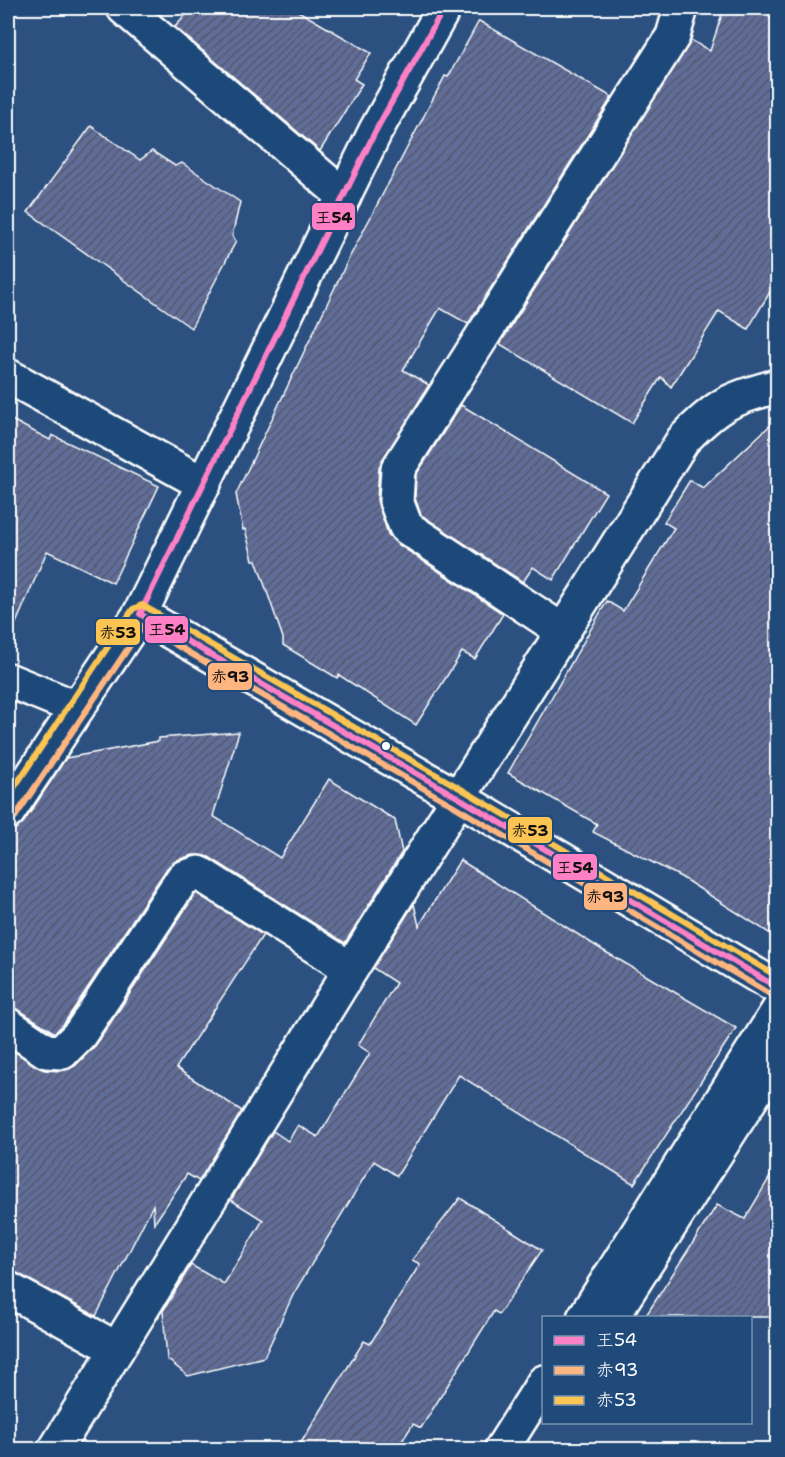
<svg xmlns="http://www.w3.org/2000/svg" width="785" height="1457" font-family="'Shantell Sans','Klee One',sans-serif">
  <defs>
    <pattern id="building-hatch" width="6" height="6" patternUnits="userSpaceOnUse" patternTransform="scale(1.5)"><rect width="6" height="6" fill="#616d99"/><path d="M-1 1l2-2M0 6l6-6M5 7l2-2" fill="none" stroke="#54596b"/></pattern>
  </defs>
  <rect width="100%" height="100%" fill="#2c5180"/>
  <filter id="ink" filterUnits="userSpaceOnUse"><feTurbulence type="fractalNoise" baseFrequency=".0167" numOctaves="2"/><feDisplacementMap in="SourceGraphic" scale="12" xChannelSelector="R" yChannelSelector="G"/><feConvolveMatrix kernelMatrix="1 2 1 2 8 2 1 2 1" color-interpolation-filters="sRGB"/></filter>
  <g filter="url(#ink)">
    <g fill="url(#building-hatch)" stroke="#fff" stroke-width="1.5">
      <polygon points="192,8 293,8 371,53 354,79 362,84 320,151 175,27"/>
      <polygon points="724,8 743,8 777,19 777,280 748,329 719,311 671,387 661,377 632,423 500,344 691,40 710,51"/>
      <polygon points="479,21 612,97 468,324 440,308 403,370 429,385 379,467 377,500 388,534 396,543 503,614 475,659 462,652 416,725 339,675 337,678 283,645 283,638 256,560 253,560 245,529 243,530 236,494 347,262 445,76 448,77"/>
      <polygon points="91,126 140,160 152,151 175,166 182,163 240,202 232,236 236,241 191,328 28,212"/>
      <polygon points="461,405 606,493 553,580 533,567 523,582 421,515 415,498 416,475"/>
      <polygon points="8,418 50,440 52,435 159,486 113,583 47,551 8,642"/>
      <polygon points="777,419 777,938 681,877 593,832 597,824 508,773 607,601 623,611 674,528 664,522 690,480 703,488"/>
      <polygon points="239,732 213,816 280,858 329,779 395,820 402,852 345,943 209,857 193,855 177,860 167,868 65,1022 55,1033 19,1010 8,1007 8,831 17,828 24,822 66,758 159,741 159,738"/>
      <polygon points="460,860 604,951 736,1028 634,1184 459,1075 397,1176 374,1161 294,1293 264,1357 188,1376 167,1359 163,1311 191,1265 224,1284 263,1220 231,1200 273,1131 288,1141 298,1125 318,1137 370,1053 358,1045 396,983 373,968 414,904 419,926"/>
      <polygon points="196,893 263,935 176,1068 242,1111 199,1181 187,1174 154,1224 153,1205 96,1316 17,1273 8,1270 8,1047 44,1070 61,1071 75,1066 96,1045"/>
      <polygon points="777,1165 777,1317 645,1317 717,1205 745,1219"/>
      <polygon points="460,1198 542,1250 499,1314 494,1311 421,1428 413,1424 397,1449 297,1449 364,1341 370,1344 420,1264 412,1260"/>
    </g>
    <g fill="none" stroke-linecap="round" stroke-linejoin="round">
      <g stroke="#fff" stroke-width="38">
        <g id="minor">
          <polyline points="124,8 344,196"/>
          <polyline points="8,376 204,484"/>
          <polyline points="140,614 459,798 778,988"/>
          <polyline points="563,631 406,527 396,501 398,469 673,36 681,8"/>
          <polyline points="8,680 77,708"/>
          <polyline points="8,812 140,614 375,132 444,8"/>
          <polyline points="8,1025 46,1051 62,1052 80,1034 183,878 199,873 351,969"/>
          <polyline points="8,1289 117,1349"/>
          <polyline points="584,1318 778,1011"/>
          <polyline points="611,1318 778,1056"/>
          <path d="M55,1450L351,969L683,440C717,405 730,398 778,386"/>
          <polyline points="501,1450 544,1382"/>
        </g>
      </g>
      <use href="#minor" stroke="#1f4a7a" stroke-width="33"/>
      <g stroke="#1f4a7a" stroke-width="10">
        <polyline id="bus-1" points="444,8 375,132 140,614 459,798 778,988"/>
      </g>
      <g stroke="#1f4a7a" stroke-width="10">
        <polyline id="bus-2" points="15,817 143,626 454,806 773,996"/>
      </g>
      <g stroke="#1f4a7a" stroke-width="10">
        <polyline id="bus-3" points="8,797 133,609 142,605 463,790 778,977"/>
      </g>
      <use href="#bus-1" stroke="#ff80c5" stroke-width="6"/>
      <use href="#bus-2" stroke="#ffb580" stroke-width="6"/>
      <use href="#bus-3" stroke="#fcc553" stroke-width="6"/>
    </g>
  </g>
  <circle fill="#fff" stroke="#1f4a7a" stroke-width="2" cx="386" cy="746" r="5"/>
  <g stroke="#1f4a7a" stroke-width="2">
    <rect x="311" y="202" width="45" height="29" rx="6" fill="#ff80c5"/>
    <rect x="144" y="615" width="45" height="29" rx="6" fill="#ff80c5"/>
    <rect x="95" y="618" width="46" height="28" rx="6" fill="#fcc553"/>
    <rect x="207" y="662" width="46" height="29" rx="6" fill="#ffb580"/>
    <rect x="507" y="816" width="46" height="28" rx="6" fill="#fcc553"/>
    <rect x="552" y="853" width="46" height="28" rx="6" fill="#ff80c5"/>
    <rect x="583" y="882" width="45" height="29" rx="6" fill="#ffb580"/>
  </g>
  <g font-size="16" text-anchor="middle" font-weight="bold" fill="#111">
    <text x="334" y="223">王54</text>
    <text x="167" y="635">王54</text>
    <text x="118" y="638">赤53</text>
    <text x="230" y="682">赤93</text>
    <text x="530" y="836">赤53</text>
    <text x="575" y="873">王54</text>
    <text x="605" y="902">赤93</text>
  </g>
  <rect width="785" height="1457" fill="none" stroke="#1f4a7a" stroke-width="30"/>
  <rect x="15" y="15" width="755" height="1427" fill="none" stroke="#fff" stroke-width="2" filter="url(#ink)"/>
  <rect x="542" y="1316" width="210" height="108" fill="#1f4a7a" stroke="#7992af" stroke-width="1.5"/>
  <rect x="554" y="1336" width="30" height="9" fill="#ff80c5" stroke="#7992af" stroke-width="1.5"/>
  <text x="596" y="1346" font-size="18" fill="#ffffff">王54</text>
  <rect x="554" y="1366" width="30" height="9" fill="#ffb580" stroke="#7992af" stroke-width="1.5"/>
  <text x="596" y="1376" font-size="18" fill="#ffffff">赤93</text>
  <rect x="554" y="1396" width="30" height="9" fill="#fcc553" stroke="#7992af" stroke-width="1.5"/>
  <text x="596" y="1406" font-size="18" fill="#ffffff">赤53</text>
</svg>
